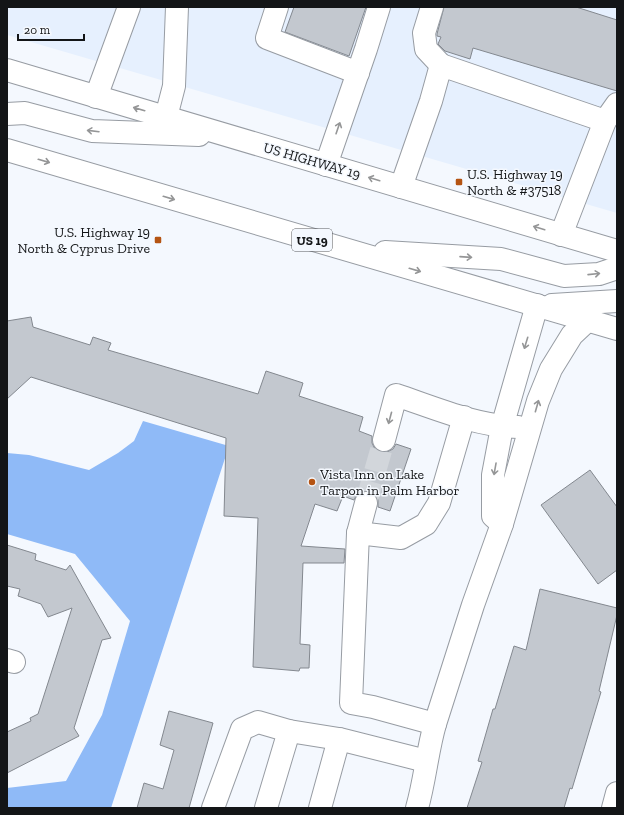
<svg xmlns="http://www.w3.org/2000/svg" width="624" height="815" font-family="'Zilla Slab',serif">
  <rect width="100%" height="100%" fill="#f4f8fe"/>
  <polygon fill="#e6f0fe" points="7,7 617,7 617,213 7,35"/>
  <polygon fill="#8fbaf7" points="143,421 229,446 111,808 7,808 7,788 66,781 102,715 130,621 75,554 7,534 7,453 29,455 89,470 118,453 134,441"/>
  <g fill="#c3c8cf" stroke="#83888f">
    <polygon points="294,7 366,7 349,56 285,32"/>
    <polygon points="444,7 576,7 617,20 617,91 473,48 470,59 445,51 438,44 441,37 437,36 437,34"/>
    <polygon points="31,317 33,327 90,345 93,337 111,343 108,350 258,394 266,371 303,383 299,396 363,417 359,431 372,436 372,443 375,449 381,452 387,452 393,449 396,444 411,449 390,511 378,507 378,499 375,494 369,491 362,491 357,494 354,500 343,496 337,511 315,504 301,546 345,549 344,563 303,563 300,644 310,645 309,668 300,668 299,671 253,667 258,518 224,516 226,438 31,377 7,399 7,321"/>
    <polygon points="590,470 617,507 617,570 598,584 541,505"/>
    <polygon points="7,545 36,554 35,560 66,570 70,565 111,638 102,640 74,728 79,736 7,773 7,732 31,721 30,718 38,714 72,608 48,617 41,604 18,596 20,589 7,586"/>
    <polygon points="540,589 617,608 617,615 599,691 601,692 572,789 570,788 564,808 467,808 482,762 478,761 493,709 495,709 514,646 526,650"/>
    <polygon points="169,711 213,723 189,808 137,808 144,783 163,789 174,750 160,745"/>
  </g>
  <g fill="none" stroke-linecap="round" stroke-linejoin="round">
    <polyline stroke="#d2d6db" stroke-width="22" stroke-dasharray="22 11" stroke-linecap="butt" points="366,503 384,440"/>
    <g stroke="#979ca3" stroke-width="24">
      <g id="minor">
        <polyline points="277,7 267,38 358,73"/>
        <polyline points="432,7 424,33 426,49 441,65"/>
        <polyline points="96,97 129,7"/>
        <polyline points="166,117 174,86 177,7"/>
        <polyline points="326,165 366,49 379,7"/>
        <polyline points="401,187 431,101 441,65 605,121"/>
        <polyline points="561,235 605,121 617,104"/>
        <polyline points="464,417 439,503 426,524 401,538 358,533 351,703 373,707 435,724 473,605 502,524 538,401 551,369 572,335 588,320"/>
        <path d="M384,440L396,395C435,408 476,426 518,427"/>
        <polyline points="502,524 493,516 493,475 502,427 537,305"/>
        <polyline points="358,533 366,503"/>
        <polyline points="7,660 14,662"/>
        <polyline points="213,808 242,729 258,722 289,731 339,739 426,761"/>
        <polyline points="266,808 289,731"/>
        <polyline points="320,808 339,739"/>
        <path d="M417,808C425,780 427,752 435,724"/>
        <polyline points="613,808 617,793"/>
      </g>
    </g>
    <g stroke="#979ca3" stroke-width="24">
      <g id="highway">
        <polyline points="7,70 617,251"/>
        <polyline points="7,114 25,113 92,131 199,135"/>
        <polyline points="7,150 617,329"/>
        <polyline points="385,252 501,259 564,276 599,274 617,268"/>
        <polyline points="552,305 617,301"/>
      </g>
    </g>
    <use href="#minor" stroke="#fff" stroke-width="22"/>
    <use href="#highway" stroke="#fff" stroke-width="22"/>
  </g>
  <defs><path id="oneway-shaft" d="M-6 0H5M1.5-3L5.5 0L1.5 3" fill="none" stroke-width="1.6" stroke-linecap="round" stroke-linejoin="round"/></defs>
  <g stroke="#959697">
    <use href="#oneway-shaft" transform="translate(139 109) rotate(-164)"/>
    <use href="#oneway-shaft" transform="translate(338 128) rotate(-71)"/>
    <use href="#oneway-shaft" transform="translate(93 131) rotate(-173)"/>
    <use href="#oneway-shaft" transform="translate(44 161) rotate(16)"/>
    <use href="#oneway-shaft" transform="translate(374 179) rotate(-163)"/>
    <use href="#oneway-shaft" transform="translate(169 198) rotate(16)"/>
    <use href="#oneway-shaft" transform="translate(539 228) rotate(-163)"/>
    <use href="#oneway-shaft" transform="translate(466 257) rotate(4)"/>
    <use href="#oneway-shaft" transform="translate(415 270) rotate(16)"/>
    <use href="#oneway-shaft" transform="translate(594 274) rotate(-6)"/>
    <use href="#oneway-shaft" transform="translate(526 343) rotate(107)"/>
    <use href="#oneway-shaft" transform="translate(537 406) rotate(-74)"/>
    <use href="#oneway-shaft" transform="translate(390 418) rotate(105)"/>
    <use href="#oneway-shaft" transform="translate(495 469) rotate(100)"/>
  </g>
  <g fill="#b55413" stroke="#f4f8fe" stroke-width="1.5">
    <rect x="455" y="178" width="8" height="8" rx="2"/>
    <rect x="154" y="236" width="8" height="8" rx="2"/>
    <circle cx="312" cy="482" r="4"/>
  </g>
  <g text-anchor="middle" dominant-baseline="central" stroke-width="3" stroke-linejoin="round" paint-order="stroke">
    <rect fill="#f4f8fe" stroke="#56595c" stroke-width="1" x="292" y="229" width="40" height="22" rx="3"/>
    <g font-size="13" font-weight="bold" fill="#131517">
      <text x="312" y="240">US 19</text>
    </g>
    <g font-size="14" fill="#131517" stroke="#f4f8fe">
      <text transform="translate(312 161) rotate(16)">US HIGHWAY 19</text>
    </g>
    <g font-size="14" fill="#131517" stroke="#f4f8fe" text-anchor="start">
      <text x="467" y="174">U.S. Highway 19<tspan x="467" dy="16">North &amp; #37518</tspan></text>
      <text x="150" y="232" text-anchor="end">U.S. Highway 19<tspan x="150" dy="16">North &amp; Cyprus Drive</tspan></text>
      <text x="320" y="474">Vista Inn on Lake<tspan x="320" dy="16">Tarpon in Palm Harbor</tspan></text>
    </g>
  </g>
  <rect width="624" height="815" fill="none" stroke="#131517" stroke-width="16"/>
  <path d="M18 34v6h66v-6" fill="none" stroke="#131517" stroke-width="2"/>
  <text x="24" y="34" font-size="12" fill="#131517" stroke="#f4f8fe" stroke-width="3" paint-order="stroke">20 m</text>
</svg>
